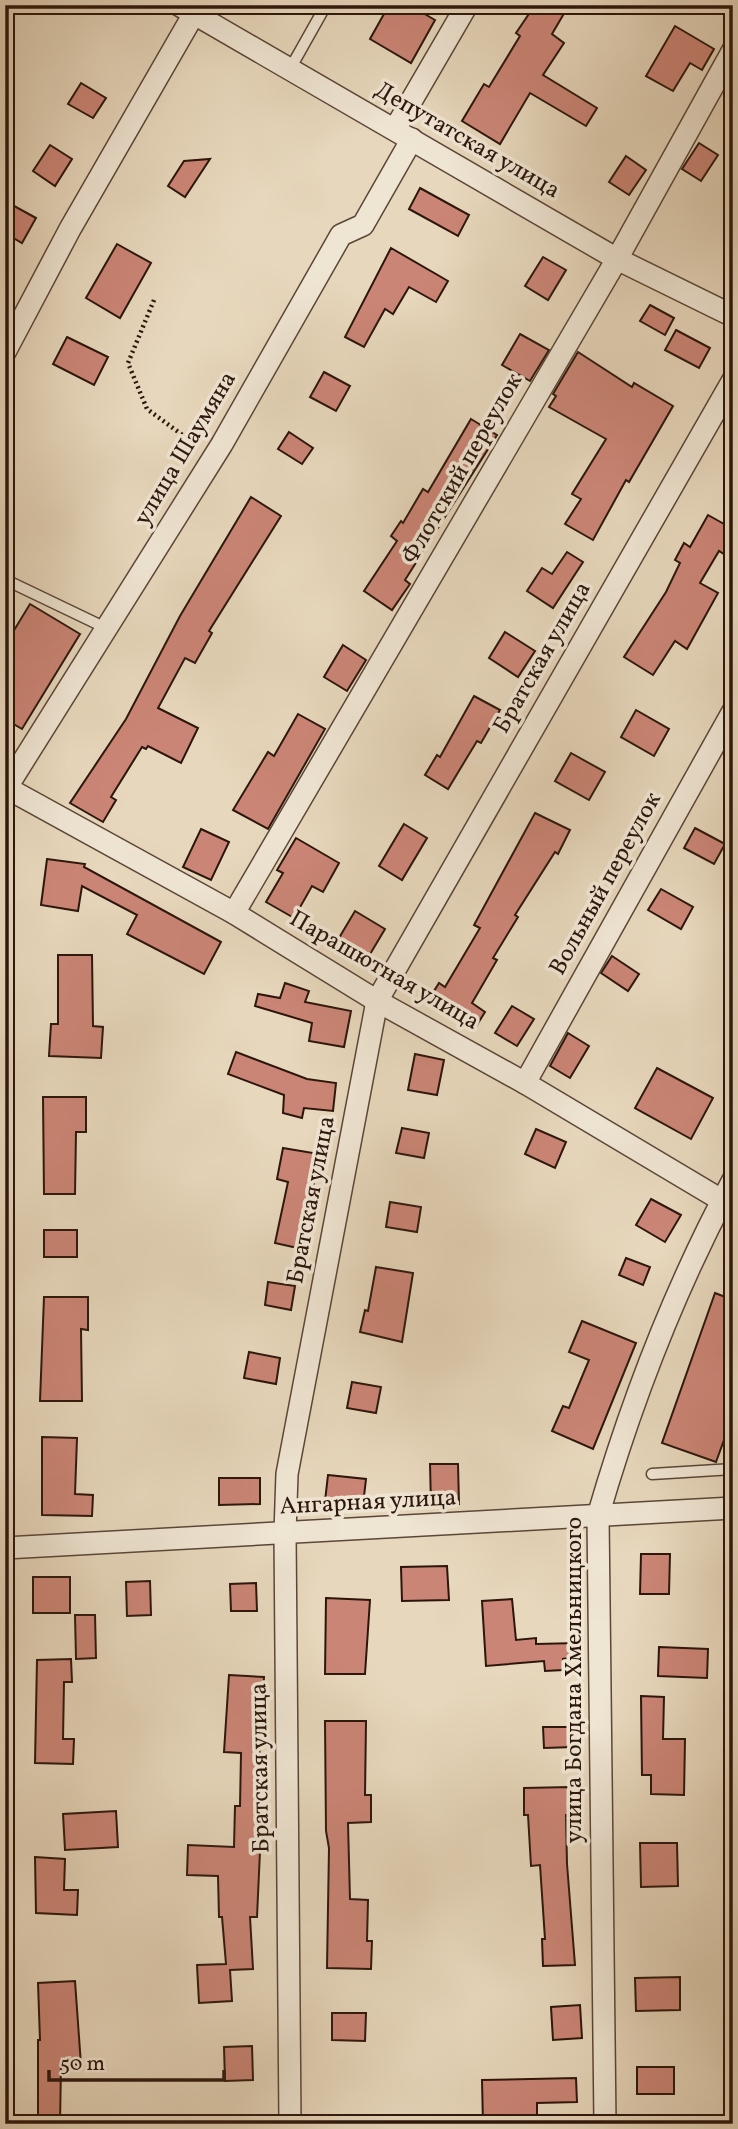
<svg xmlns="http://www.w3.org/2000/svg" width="738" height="2129" font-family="Vollkorn,serif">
  <rect width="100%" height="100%" fill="#e7d7bc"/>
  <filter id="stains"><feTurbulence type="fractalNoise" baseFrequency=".00286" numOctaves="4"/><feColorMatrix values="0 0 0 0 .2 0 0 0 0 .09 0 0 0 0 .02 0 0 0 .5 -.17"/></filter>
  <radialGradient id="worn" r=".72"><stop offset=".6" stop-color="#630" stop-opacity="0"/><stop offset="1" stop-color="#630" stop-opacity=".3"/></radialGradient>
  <g fill="#cb8576" stroke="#2c160c" stroke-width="2">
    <polygon points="389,5 409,5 435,20 411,63 370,39"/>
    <polygon points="535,5 569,5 552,34 564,43 543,75 597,108 586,126 530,93 500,144 462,121 484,84 489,87 520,36 516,33"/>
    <polygon points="675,26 714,49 702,70 690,63 673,91 646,76"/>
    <polygon points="81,83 106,98 93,118 68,104"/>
    <polygon points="699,143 718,155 701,181 682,169"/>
    <polygon points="50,145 72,159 55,186 33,171"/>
    <polygon points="626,156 646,170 629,195 609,182"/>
    <polygon points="210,159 185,197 168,186 184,161"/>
    <polygon points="420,188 469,215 458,236 409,209"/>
    <polygon points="5,201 36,218 22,243 5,233"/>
    <polygon points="117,244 151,263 120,318 86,298"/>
    <polygon points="391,248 448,281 436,302 409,287 393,314 385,309 364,347 345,337"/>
    <polygon points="543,257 566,270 548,300 525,286"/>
    <polygon points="650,305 674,318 665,335 640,321"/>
    <polygon points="676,330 710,348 699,368 665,350"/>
    <polygon points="520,334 549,350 530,381 502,365"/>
    <polygon points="67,337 108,357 94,385 53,364"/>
    <polygon points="578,352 632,387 634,383 673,406 629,482 626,480 593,540 565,524 581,499 572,494 606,439 549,407 556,396 553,394"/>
    <polygon points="324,372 350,386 336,411 310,397"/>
    <polygon points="471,419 497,435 405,580 410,584 392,610 364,591 397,541 391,536 401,521 403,523 423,489 428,492"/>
    <polygon points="289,432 313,448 302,464 278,449"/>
    <polygon points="251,497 281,516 209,631 212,633 195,663 185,658 158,708 198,728 181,763 148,746 146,749 142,747 111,797 116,800 103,822 70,803 126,719 180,616"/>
    <polygon points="708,515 733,529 733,560 719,551 700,583 718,593 687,649 675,641 653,675 624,657 666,592 680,563 675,560 684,543 690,547"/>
    <polygon points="567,552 583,562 553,608 527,591 542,568 552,574"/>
    <polygon points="30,604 80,634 22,729 5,719 5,645"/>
    <polygon points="505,632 535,651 518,677 489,658"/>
    <polygon points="343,645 366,660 347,691 324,677"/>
    <polygon points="474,696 500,710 481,743 477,741 448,789 425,775 437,755 440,757"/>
    <polygon points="636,710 669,729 654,756 621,737"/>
    <polygon points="298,714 325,729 268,829 233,810 268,752 274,756"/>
    <polygon points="571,753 605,772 589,800 555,781"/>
    <polygon points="535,813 570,830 558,854 555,852 515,915 518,917 493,958 497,960 472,1003 485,1012 475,1028 429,999 439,983 445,987 480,928 474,925"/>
    <polygon points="404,824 427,838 402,880 379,866"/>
    <polygon points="695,828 725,844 714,864 684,848"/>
    <polygon points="201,829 229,842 211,880 183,867"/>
    <polygon points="296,838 339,863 323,892 312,886 294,918 266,902 283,873 277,870"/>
    <polygon points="47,859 85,864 84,867 221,942 204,974 127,934 137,915 82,886 78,911 41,905"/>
    <polygon points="661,889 693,907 681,929 648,910"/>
    <polygon points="355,911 385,929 366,961 336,943"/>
    <polygon points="58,955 92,955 93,1026 103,1027 101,1058 49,1056 51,1024 58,1024"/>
    <polygon points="612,956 639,974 628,991 601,973"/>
    <polygon points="285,983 309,991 305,1002 351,1011 344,1047 309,1041 312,1023 255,1006 258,994 280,998"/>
    <polygon points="512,1006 534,1019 517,1046 495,1033"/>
    <polygon points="568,1033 589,1046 570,1078 550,1066"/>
    <polygon points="236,1052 307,1079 336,1083 333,1111 304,1108 302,1118 283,1113 284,1095 228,1074"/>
    <polygon points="415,1054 444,1060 437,1095 408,1090"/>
    <polygon points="657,1068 713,1098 691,1139 635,1108"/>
    <polygon points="43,1097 86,1097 86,1132 76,1132 75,1194 44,1194"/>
    <polygon points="402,1128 429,1133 424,1158 396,1153"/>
    <polygon points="536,1129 566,1142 555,1168 525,1154"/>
    <polygon points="283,1148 319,1154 302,1249 275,1243 288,1182 277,1179"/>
    <polygon points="651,1199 681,1215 665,1242 636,1225"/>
    <polygon points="390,1202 421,1207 417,1232 386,1227"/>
    <rect x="44" y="1230" width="33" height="27"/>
    <polygon points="626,1258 650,1267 643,1285 619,1275"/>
    <polygon points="376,1267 413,1273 402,1342 360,1332 365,1310 368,1311"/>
    <polygon points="268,1282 295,1286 291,1310 265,1305"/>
    <polygon points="715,1293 733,1300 733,1415 716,1462 662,1443"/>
    <polygon points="44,1297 88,1297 88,1330 81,1329 82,1401 40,1401"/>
    <polygon points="582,1321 636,1343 593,1449 552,1431 563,1406 569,1408 589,1360 569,1352"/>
    <polygon points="249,1352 280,1358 276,1384 244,1378"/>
    <polygon points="352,1382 381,1387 376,1413 347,1408"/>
    <polygon points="42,1437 77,1438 75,1494 93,1495 92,1516 42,1515"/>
    <polygon points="430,1464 458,1464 459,1504 431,1505"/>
    <polygon points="328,1475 366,1479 363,1505 325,1501"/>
    <polygon points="219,1478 260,1478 260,1504 219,1505"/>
    <polygon points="641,1554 670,1554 669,1594 640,1594"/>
    <polygon points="447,1566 449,1600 402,1601 401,1567"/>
    <rect x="33" y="1577" width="37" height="36"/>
    <polygon points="150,1581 151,1615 127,1616 126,1582"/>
    <polygon points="256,1583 257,1611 231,1611 230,1584"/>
    <polygon points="326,1598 370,1600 365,1674 325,1674"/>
    <polygon points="512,1599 516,1640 536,1638 536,1644 578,1643 579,1657 563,1659 563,1670 545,1671 544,1661 486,1666 482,1601"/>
    <polygon points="75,1615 95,1615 96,1658 76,1659"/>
    <polygon points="659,1647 708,1649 707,1678 658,1676"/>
    <polygon points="71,1659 72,1682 64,1682 63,1739 74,1739 73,1764 35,1763 37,1660"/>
    <polygon points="229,1675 264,1677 258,1775 260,1775 259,1807 262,1807 257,1917 250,1917 253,1969 230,1970 232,2001 199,2003 197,1965 226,1964 222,1917 219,1917 218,1876 187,1875 188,1845 234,1847 235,1806 240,1806 241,1753 224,1752"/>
    <polygon points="641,1696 664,1697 663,1739 685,1739 684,1795 651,1794 651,1775 642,1775"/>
    <polygon points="325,1721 366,1721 365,1795 371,1795 371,1822 348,1823 350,1899 368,1900 367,1941 372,1941 371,1969 327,1968 329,1848 326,1831"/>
    <polygon points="543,1727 573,1727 574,1747 544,1748"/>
    <polygon points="570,1787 570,1815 566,1815 567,1864 575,1965 543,1966 542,1939 545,1939 540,1865 531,1866 528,1815 524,1815 524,1788"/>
    <polygon points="116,1811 118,1847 65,1850 63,1814"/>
    <polygon points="640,1843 677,1843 678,1886 641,1887"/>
    <polygon points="35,1857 65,1859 64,1890 78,1890 77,1915 36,1913"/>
    <polygon points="680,1977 680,2010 636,2011 635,1978"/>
    <polygon points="75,1981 81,2065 61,2064 60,2124 38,2124 38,2040 40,2040 38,1983"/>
    <polygon points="580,2005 582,2038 553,2040 551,2007"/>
    <polygon points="332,2013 366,2013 365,2041 332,2040"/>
    <polygon points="252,2046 253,2080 225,2081 224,2047"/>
    <rect x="637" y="2067" width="37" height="27"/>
    <polygon points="576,2078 577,2102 537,2103 537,2124 483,2124 482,2080"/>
  </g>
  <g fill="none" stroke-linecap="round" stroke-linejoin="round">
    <g stroke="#5b4638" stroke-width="13">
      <g id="service">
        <polyline points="290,69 326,5"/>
        <polyline points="5,590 10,582 106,628"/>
        <polyline points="652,1474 733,1469"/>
      </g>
    </g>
    <g stroke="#5b4638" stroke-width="24">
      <g id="minor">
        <polyline points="179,5 617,259 733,316"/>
        <polyline points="395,129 467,5"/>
        <polyline points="5,352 70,229 199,5"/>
        <polyline points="5,787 234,913 377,1001 525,1083 733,1207"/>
        <polyline points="5,790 222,444 341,235 363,225 412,139"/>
        <polyline points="234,913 617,259 733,50"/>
        <polyline points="525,1083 733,711"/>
        <polyline points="5,1548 733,1508"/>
        <polyline points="290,2124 285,1533 287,1474 377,1001 733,380"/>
        <path d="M605,2124L598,1516C632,1399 675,1288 733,1180"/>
      </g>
    </g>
    <polyline stroke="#2c160c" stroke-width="4.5" stroke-dasharray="2 3.5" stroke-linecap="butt" points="154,300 128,363 147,409 196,445"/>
    <use href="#service" stroke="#efe5d3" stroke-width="10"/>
    <use href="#minor" stroke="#efe5d3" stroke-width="21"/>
  </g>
  <g text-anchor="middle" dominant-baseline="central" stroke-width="7" stroke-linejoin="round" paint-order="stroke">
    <g font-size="24" fill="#2c160c" stroke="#efe5d3">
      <text transform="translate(467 141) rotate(30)">Депутатская улица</text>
      <text transform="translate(186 449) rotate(-59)">улица Шаумяна</text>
      <text transform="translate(463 469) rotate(-60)">Флотский переулок</text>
      <text transform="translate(543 658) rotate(-60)">Братская улица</text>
      <text transform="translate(606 884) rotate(-61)">Вольный переулок</text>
      <text transform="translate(384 971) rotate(30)">Парашютная улица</text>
      <text transform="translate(312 1200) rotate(-79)">Братская улица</text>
      <text transform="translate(368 1503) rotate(-3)">Ангарная улица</text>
      <text transform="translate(575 1680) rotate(-90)">улица Богдана Хмельницкого</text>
      <text transform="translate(261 1768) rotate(-91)">Братская улица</text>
    </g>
  </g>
  <rect width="738" height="2129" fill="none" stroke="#e7d7bc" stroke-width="28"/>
  <rect x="7" y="7" width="724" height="2115" fill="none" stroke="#2c160c" stroke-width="3.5"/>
  <rect x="14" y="14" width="710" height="2101" fill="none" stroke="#2c160c" stroke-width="2"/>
  <path d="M49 2070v10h175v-10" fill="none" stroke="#2c160c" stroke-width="3.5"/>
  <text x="60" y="2070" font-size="21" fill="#2c160c" stroke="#efe5d3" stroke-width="5" paint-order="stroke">50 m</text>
  <rect width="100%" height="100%" filter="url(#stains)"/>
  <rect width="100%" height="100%" fill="url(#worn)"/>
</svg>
